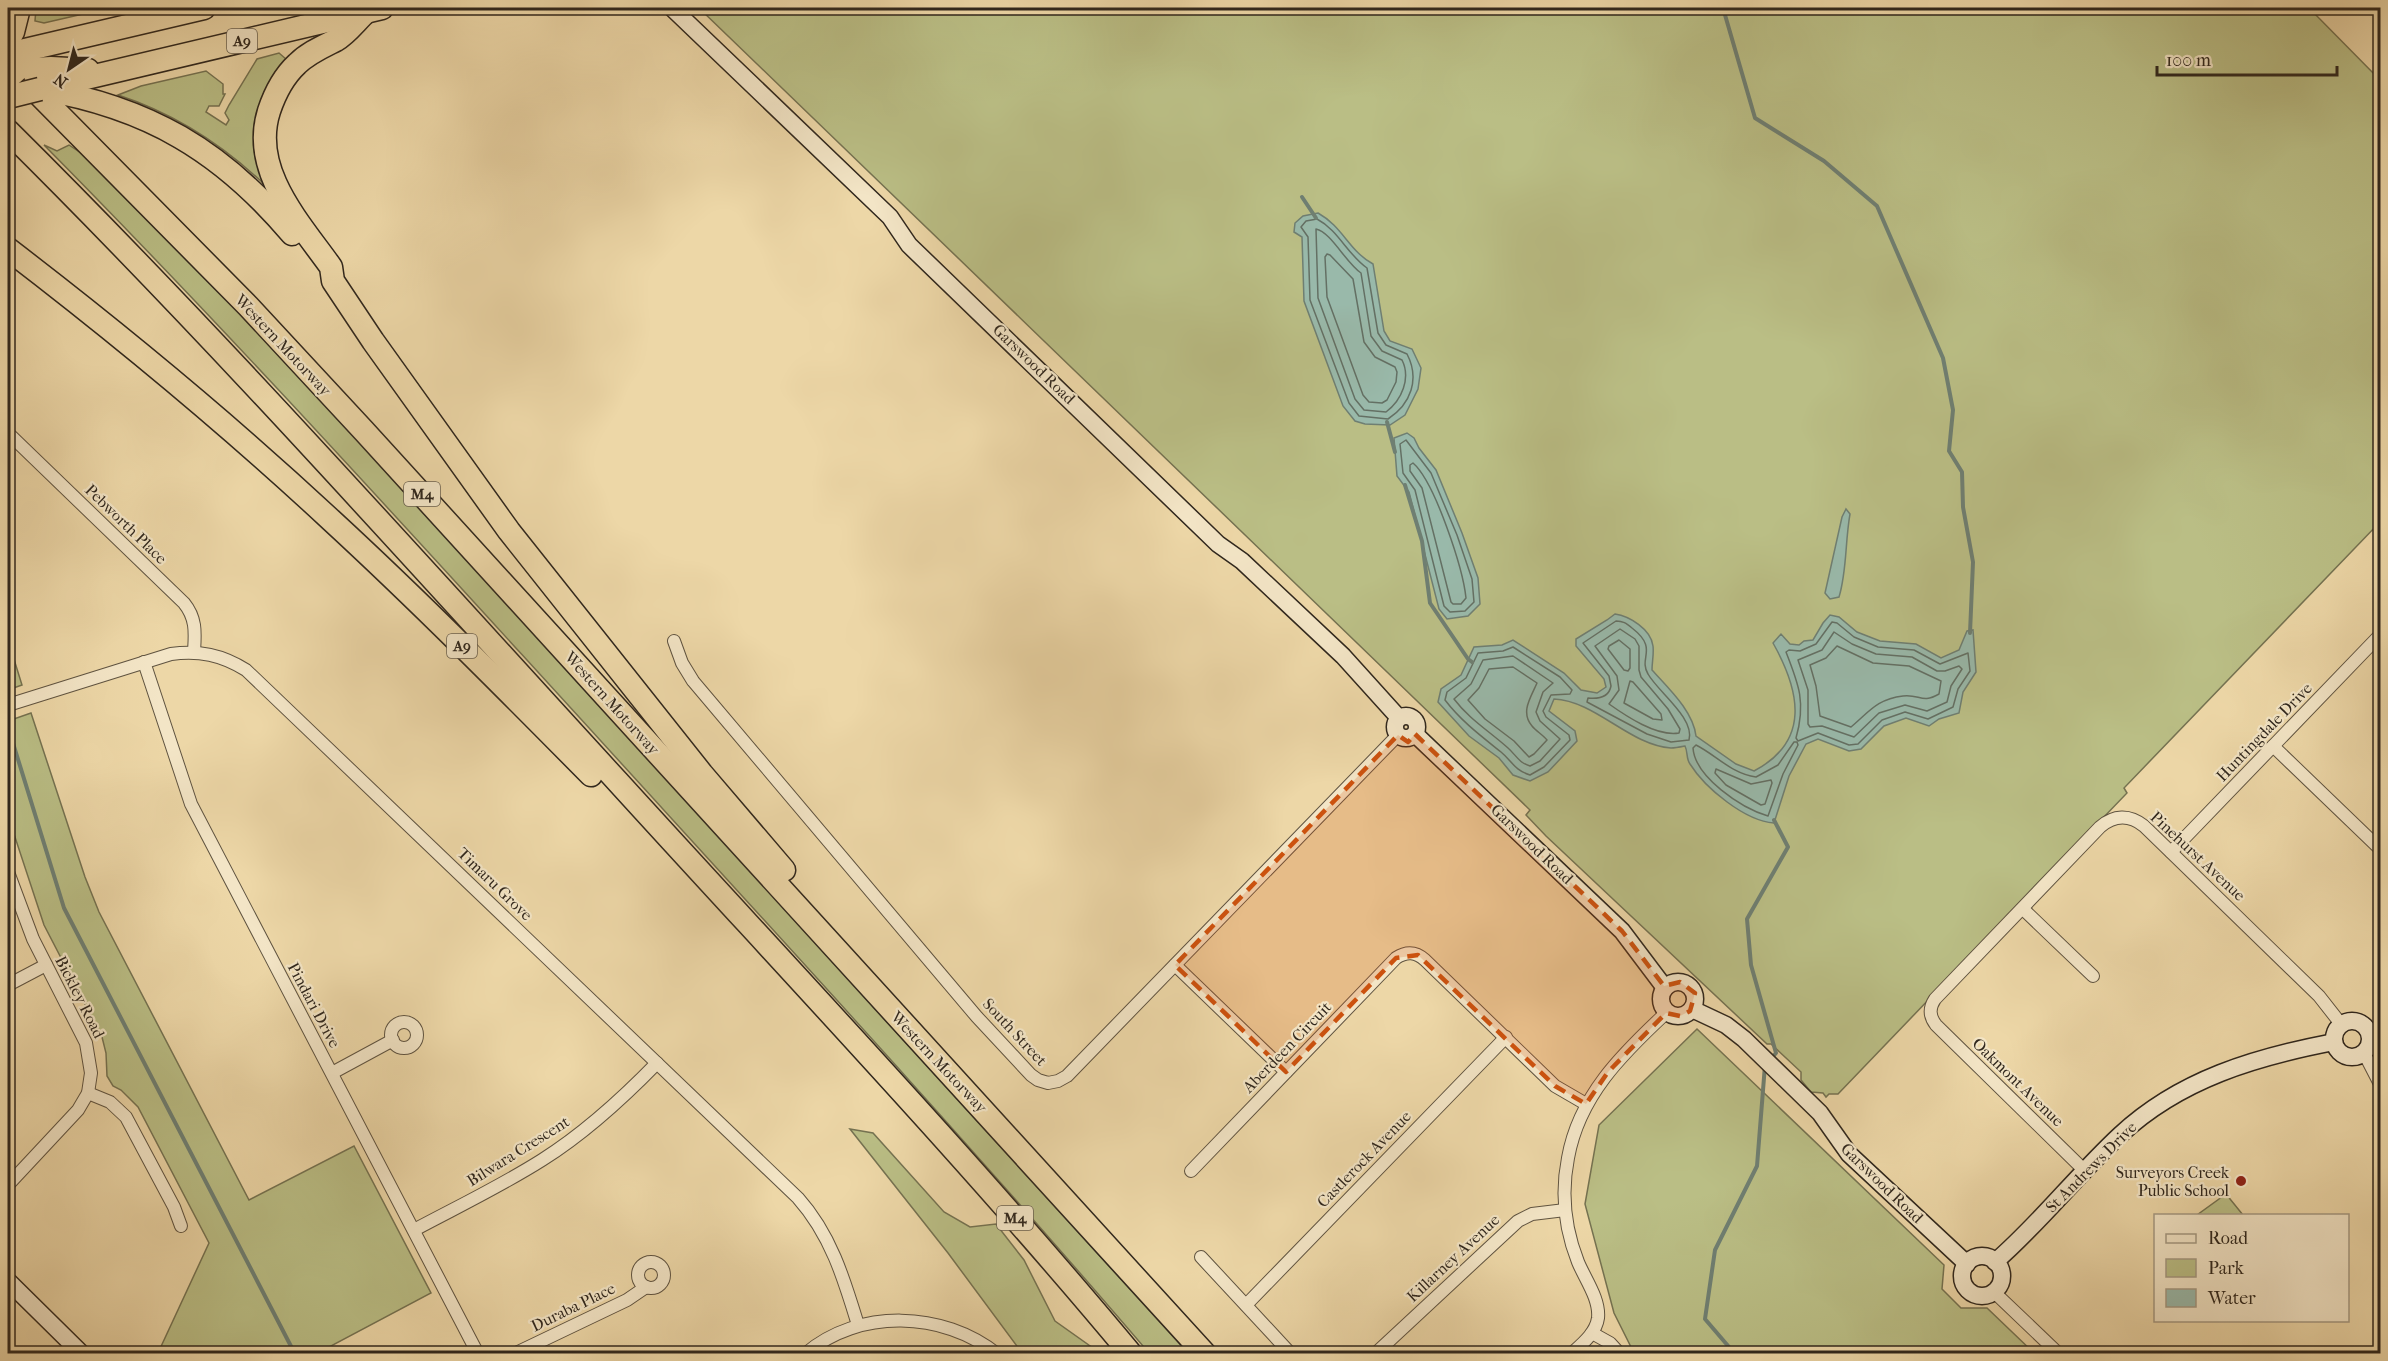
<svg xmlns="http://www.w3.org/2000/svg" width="2388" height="1361" font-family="'IM FELL French Canon',serif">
  <rect width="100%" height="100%" fill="#edd7a7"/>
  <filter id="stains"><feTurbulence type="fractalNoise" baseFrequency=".00333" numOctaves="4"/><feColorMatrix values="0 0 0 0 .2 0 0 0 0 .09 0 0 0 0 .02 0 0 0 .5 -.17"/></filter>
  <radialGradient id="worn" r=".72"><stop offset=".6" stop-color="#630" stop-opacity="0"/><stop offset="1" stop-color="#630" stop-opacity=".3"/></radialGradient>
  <g fill="#babe85" stroke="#757251" stroke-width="1.5">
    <polygon points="36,8 109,8 44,23 35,21"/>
    <polygon points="699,8 2309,8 2380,80 2380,522 2124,788 2127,793 1838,1094 1829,1094 1826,1097 1823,1093 1811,1092 1801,1080 1801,1072 1771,1044 1767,1044 1546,836 1526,815 1530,810"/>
    <path d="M279,53L286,59L270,81L263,95L265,185C223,145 173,113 118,95L141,86L206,71L223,84V94H225L219,106H209L206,112L226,125L229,120L225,113L229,105L257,59Z"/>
    <path d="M44,145L57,151L69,145L93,161L253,324L1188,1353H1149C971,1145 785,943 600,740C417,540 235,338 44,145Z"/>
    <polygon points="8,640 22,685 8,690"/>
    <polygon points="31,713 85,877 99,912 249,1200 354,1146 431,1293 327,1348 329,1353 158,1353 209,1243 138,1107 121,1090 113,1086 107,1076 106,1053 102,1037 44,925 8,816 8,721"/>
    <polygon points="1697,1029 1944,1265 1942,1289 1961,1308 1987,1308 2034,1353 1634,1353 1614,1313 1585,1204 1599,1125"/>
    <polygon points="850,1129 873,1133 944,1212 970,1227 996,1224 1024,1260 1055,1321 1100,1353 1022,1353 948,1253"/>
    <polygon points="2226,1194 2243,1215 2197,1215"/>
  </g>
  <g fill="#99b9aa" stroke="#6f7f72" stroke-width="1.5">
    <path d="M1318,213C1343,227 1349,251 1373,264L1384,331L1390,341L1412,349L1421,368L1418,389L1405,415L1390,425L1365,424L1355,421L1343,406L1304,301L1302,237L1294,232L1295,223L1303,216Z"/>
    <polygon points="1407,433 1414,438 1419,448 1436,470 1462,533 1478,578 1480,604 1468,616 1447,619 1439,609 1409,492 1397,476 1394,438"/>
    <path d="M1846,509L1850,514C1845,542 1847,571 1839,597L1830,599L1825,593L1842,517Z"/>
    <path d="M1615,614C1629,616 1651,629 1653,646C1654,654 1652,662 1652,670C1669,689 1693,711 1696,736L1736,764L1754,771C1811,741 1800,691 1773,643L1781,634L1790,644L1799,645L1804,641L1813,640L1823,623L1830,615L1839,617L1857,632L1880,641L1916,644L1941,658L1959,650L1967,631L1973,630L1976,672L1963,692L1959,713L1939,719L1929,726L1906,718L1884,726L1861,749L1849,751L1818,739L1806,744L1789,776L1774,823C1745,821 1705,788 1690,764C1686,759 1688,752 1685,746C1680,747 1675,748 1671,748C1629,745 1596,701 1554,699L1549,711L1575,731L1577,741L1548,772L1530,781L1513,775L1499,758L1469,736L1438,702L1441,689L1461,675L1474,647L1502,645L1513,640L1564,673L1581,690L1597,693L1606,687L1604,679L1576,646V639L1607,620Z"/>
  </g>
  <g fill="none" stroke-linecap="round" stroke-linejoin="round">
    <g stroke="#647064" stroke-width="1.5">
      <path d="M1317,219C1338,230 1348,255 1367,268L1378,333L1386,345L1407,354C1420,379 1411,404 1388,419L1359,416L1349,403L1310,300L1308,237L1301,227L1306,221Z"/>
      <path d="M1316,229C1331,232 1346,263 1361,273L1371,336L1382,351L1402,360C1411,378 1402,400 1386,412L1364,410L1355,399L1318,298Z"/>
      <polygon points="1327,254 1330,255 1353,279 1364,342 1375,357 1395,367 1397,372 1396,382 1387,400 1382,403 1369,402 1363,395 1327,297 1325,257"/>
      <polygon points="1406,440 1431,473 1457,535 1472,579 1474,602 1465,611 1450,612 1444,606 1415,490 1403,473 1400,444"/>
      <path d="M1413,463C1435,482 1463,569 1466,598L1461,604H1453L1451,602L1422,488L1410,471V465Z"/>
      <path d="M1616,621C1623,621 1626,623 1632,628C1659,649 1638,657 1648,674C1658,692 1695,718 1689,740L1671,742L1647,734L1587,702L1588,698C1598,699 1609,697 1611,686L1609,676L1583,643Z"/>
      <path d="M1832,622L1837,623L1854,637L1878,647L1914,650L1940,664L1968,653L1970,671L1958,689L1953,707L1928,719L1905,712L1882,720L1858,744L1849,745L1818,733L1798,741L1796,738C1806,703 1799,685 1786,652L1789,650L1800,651L1816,644Z"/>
      <path d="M1620,629L1635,639L1639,646V670L1641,677L1668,709L1680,729L1679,733C1657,737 1626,716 1609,704L1619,690L1617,676L1595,646Z"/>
      <polygon points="1834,632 1852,644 1876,654 1912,657 1937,671 1945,671 1959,666 1962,669 1951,686 1947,702 1927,711 1905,705 1879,713 1854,737 1822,726 1810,727 1808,724 1808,690 1798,660 1822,650"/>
      <polygon points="1619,640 1630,649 1630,668 1628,671 1624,670 1608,649 1609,646"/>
      <path d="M1837,646L1873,663L1909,666L1941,681L1939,694C1922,704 1920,694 1903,696C1877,699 1869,712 1851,727L1820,716L1816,686L1810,665L1826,658Z"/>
      <path d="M1513,647L1560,677L1572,690L1570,694L1551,695L1543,711L1546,717L1569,735L1570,740L1544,767L1530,775C1514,770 1512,761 1501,752C1481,736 1461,721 1445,700L1447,692L1466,678L1478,653L1503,651Z"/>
      <path d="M1513,656L1553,683L1543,692L1536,712L1540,721L1560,739L1540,761L1530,766C1519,763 1516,755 1508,748C1489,731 1469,719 1454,699L1471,684L1483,660Z"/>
      <path d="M1513,667L1537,683C1531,697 1520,712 1532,726C1536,731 1543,735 1547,740L1534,754L1529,757L1514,741L1485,719L1468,700L1479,688L1489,669Z"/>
      <polygon points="1630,681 1633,682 1661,714 1662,720 1653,719 1624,703"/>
      <path d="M1794,742H1797L1798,745L1783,774L1768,816C1741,808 1695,777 1693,748L1696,745C1716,755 1732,774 1756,777L1778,765Z"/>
      <polygon points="1716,769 1751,784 1771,780 1772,783 1765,804 1761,805 1726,785 1715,773"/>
    </g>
    <g stroke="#6f7f72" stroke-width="4">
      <polyline points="1723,8 1755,118 1824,161 1877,206 1943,358 1953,410 1949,451 1962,472 1963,507 1973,562 1970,633"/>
      <polyline points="1302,197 1316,218"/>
      <polyline points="1387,422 1395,452"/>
      <polyline points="1405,485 1422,541 1430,603 1468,659 1472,662"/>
      <polyline points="8,727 64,908 295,1354"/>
      <polyline points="1770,1060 1776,1053 1751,965 1747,919 1788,847 1774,820"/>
      <polyline points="1735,1354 1705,1319 1715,1250 1757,1166 1765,1065"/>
    </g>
    <g stroke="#5f5340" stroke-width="14">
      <g id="street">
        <path d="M8,433L184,603C197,619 195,634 194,652"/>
        <polyline points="674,641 682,663 693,681 977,1017 1031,1075 1038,1080 1048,1083 1058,1081 1067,1076 1398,735"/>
        <polyline points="144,662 191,804 478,1354"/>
        <path d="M8,705L171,654C199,650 222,655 246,670L798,1198C831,1235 844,1279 858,1325"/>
        <polyline points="2273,746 2380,849"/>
        <polyline points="2171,852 2380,635"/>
        <polyline points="8,872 33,939 86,1043 91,1073 88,1093 78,1110 8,1185"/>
        <polyline points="2023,909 2093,976"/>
        <polyline points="1175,965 1286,1072"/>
        <polyline points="8,985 46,965"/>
        <circle cx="404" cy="1035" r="13"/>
        <polyline points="2364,1053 2380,1084"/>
        <polyline points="332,1073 393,1040"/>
        <polyline points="88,1093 110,1102 126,1117 174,1207 181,1226"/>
        <path d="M1191,1171L1396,958C1407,951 1416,952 1425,960L1555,1086L1586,1104"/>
        <path d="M2085,1171L1936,1025C1929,1016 1929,1008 1935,999L2100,827C2114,815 2129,814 2144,826L2319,996L2341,1024"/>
        <path d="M414,1230C457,1207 501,1186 542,1160C585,1133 622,1099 657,1063"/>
        <polyline points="1201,1257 1291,1354"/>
        <circle cx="651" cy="1275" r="13"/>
        <polyline points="1994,1292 2059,1354"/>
        <polyline points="1246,1305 1506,1037"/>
        <polyline points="1592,1333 1610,1343 1620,1354"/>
        <polyline points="514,1354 627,1300 646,1287"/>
        <path d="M805,1354C859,1308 943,1311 997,1354"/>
        <polyline points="1375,1354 1518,1221 1532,1214 1565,1210"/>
        <path d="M1571,1354C1582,1344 1596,1333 1598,1318C1600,1299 1585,1279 1578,1262C1565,1229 1561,1193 1568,1158C1579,1096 1622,1054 1666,1013"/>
      </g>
    </g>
    <g stroke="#30271d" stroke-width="19">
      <g id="secondary">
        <polyline points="672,8 890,217 909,245 1218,544 1242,561 1343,656 1399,718"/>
        <circle cx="1406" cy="727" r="11"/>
        <polyline points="1415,734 1622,931 1665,988"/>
        <circle cx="1678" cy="999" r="17"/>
        <polyline points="1692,1009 1726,1025 1744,1039 1820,1113 1849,1154 1967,1264"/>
        <circle cx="2352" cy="1039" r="18"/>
        <circle cx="1982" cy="1276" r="20"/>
        <path d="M1995,1262C2040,1223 2076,1176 2120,1135C2180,1079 2256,1057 2334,1042"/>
        <polyline points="8,1281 82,1354"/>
      </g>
    </g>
    <g stroke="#30271d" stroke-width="25">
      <g id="highway">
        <path d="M366,12C357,20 347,34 336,40C322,47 308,53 297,64C283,77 275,93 269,111C250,170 299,222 331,267L333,281L373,341L509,531L702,774L784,870"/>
        <polyline points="8,41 13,32 19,8"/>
        <polyline points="8,54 204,8"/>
        <polyline points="8,63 248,306 364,431 1205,1354"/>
        <polyline points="17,70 51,68 88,70"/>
        <polyline points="48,87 382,8"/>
        <path d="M40,89C148,107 222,151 292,234"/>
        <path d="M8,131C219,340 417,563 618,782C790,971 967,1157 1131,1354"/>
        <path d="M8,249C119,334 228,424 331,520C420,602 506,689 591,775"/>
      </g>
    </g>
    <use href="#street" stroke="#f3e5c6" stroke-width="12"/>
    <use href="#secondary" stroke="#f3e5c6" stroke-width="16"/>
    <use href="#highway" stroke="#edd7a7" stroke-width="22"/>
    <g stroke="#30271d" stroke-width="25" stroke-linecap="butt">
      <g id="highway-bridge">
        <polyline points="8,78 17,70"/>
        <polyline points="8,97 40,89"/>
      </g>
    </g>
    <use href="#highway-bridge" stroke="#edd7a7" stroke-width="22"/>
  </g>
  <path fill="#cc520f" fill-opacity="0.2" stroke="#cc520f" stroke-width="4.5" stroke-dasharray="12 8" stroke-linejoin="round" d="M1415,734L1622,931L1664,986L1680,982L1695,993L1690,1011L1680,1016L1666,1013L1608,1072L1586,1104L1555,1086L1418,955L1396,958L1286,1072L1175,965L1398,735L1408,742Z"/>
  <circle fill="#8f2418" stroke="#f3e5c6" stroke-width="2" cx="2241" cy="1181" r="6"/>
  <g text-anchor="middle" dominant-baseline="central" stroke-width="4.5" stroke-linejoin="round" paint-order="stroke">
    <g fill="#f3e5c6" stroke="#6a6050" stroke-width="1.5">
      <rect x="227" y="29" width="30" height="24" rx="4.5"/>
      <rect x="404" y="482" width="36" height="24" rx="4.5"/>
      <rect x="447" y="634" width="30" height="24" rx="4.5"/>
      <rect x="997" y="1206" width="36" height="24" rx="4.5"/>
    </g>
    <g font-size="15" font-weight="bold" fill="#30271d">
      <text x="242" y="41">A9</text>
      <text x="422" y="494">M4</text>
      <text x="462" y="646">A9</text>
      <text x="1015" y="1218">M4</text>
    </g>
    <g font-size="16" fill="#30271d" stroke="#f3e5c6">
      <text transform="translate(283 345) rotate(47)">Western Motorway</text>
      <text transform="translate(1034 364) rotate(44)">Garswood Road</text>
      <text transform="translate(126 524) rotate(44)">Pebworth Place</text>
      <text transform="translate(612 703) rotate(48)">Western Motorway</text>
      <text transform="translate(2264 732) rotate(-46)">Huntingdale Drive</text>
      <text transform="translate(1532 844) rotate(44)">Garswood Road</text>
      <text transform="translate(2198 856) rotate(43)">Pinehurst Avenue</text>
      <text transform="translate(495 884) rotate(44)">Timaru Grove</text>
      <text transform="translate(80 997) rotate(63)">Bickley Road</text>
      <text transform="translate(314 1005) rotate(62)">Pindari Drive</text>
      <text transform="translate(1015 1032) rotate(47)">South Street</text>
      <text transform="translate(1287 1047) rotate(-46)">Aberdeen Circuit</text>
      <text transform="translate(939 1062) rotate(47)">Western Motorway</text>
      <text transform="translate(2018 1082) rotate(44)">Oakmont Avenue</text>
      <text transform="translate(518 1151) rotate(-32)">Bilwara Crescent</text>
      <text transform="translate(1364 1159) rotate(-46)">Castlerock Avenue</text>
      <text transform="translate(2091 1167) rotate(-45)">St Andrews Drive</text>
      <text transform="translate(1882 1183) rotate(44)">Garswood Road</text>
      <text transform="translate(1453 1258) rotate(-43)">Killarney Avenue</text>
      <text transform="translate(573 1307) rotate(-26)">Duraba Place</text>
    </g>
    <g font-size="16" fill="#30271d" stroke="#f3e5c6" text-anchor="end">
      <text x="2229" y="1172">Surveyors Creek<tspan x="2229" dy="18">Public School</tspan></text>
    </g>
  </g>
  <rect width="2388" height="1361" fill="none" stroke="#edd7a7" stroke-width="30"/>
  <rect x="9" y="9" width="2370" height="1343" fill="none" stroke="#30271d" stroke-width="3"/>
  <rect x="15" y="15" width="2358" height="1331" fill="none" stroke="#30271d" stroke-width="1.5"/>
  <rect x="2154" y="1214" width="195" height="108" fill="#f3e5c6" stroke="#a59982" stroke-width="1.5"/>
  <rect x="2166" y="1234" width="30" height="9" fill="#f3e5c6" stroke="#a59982" stroke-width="1.5"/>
  <text x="2208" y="1244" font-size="18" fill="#30271d">Road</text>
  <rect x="2166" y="1259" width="30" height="18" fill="#babe85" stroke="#a59982" stroke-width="1.5"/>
  <text x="2208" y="1274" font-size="18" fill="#30271d">Park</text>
  <rect x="2166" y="1289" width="30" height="18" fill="#99b9aa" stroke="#a59982" stroke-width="1.5"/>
  <text x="2208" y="1304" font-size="18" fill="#30271d">Water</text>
  <g transform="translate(69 69) rotate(215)" stroke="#f3e5c6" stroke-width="4.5" paint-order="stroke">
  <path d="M0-4.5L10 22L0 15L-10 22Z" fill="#30271d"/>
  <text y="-9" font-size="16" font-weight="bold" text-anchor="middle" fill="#30271d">N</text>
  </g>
  <path d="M2157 66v9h180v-9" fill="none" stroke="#30271d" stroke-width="3"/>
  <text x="2166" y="66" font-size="18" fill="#30271d" stroke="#f3e5c6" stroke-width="4.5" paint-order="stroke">100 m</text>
  <rect width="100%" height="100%" filter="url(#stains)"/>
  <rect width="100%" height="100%" fill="url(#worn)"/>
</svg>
